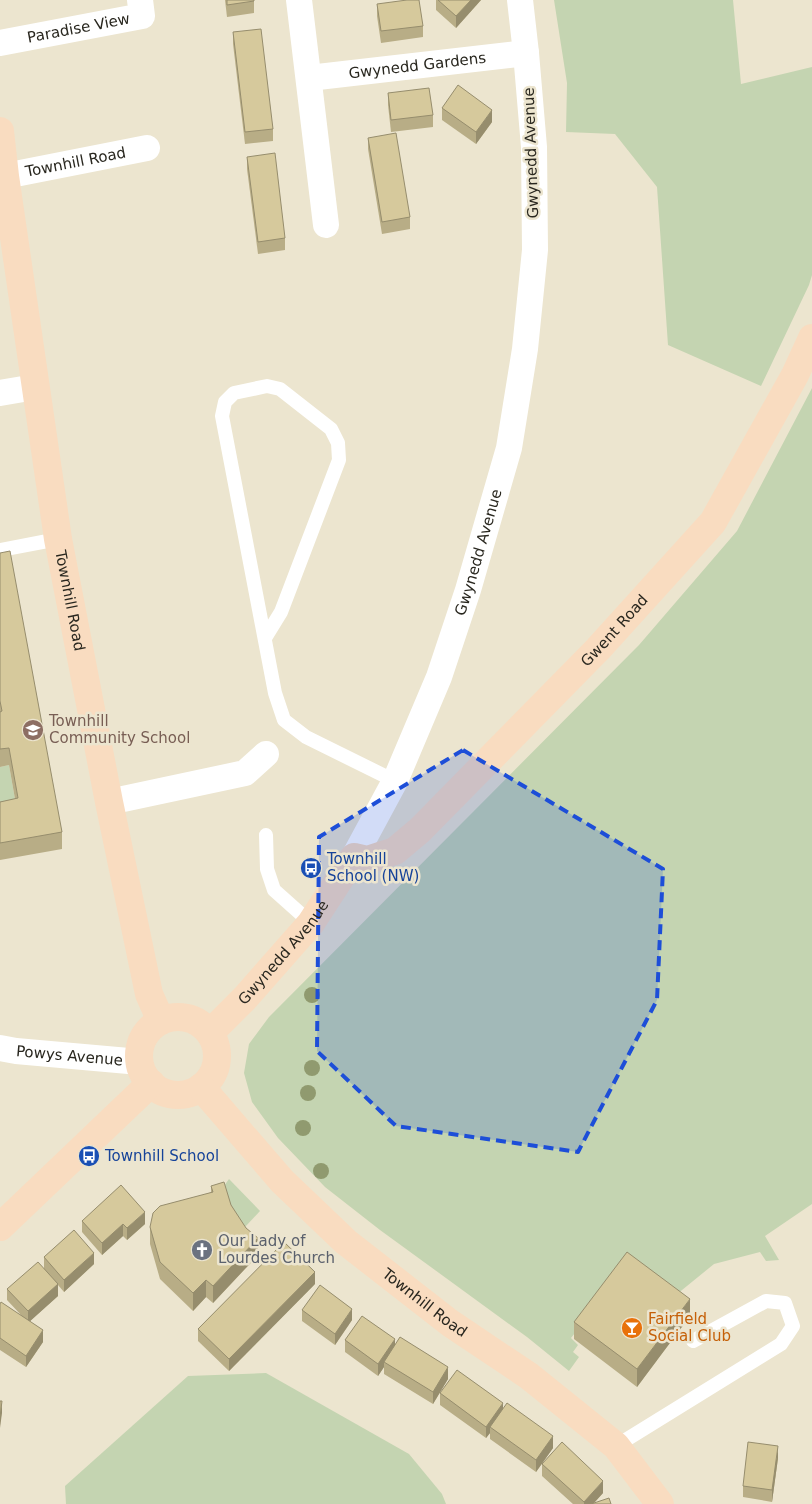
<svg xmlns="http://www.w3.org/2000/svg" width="812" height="1504" font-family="'DejaVu Sans',sans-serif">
  <rect width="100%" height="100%" fill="#ece5cf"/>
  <g fill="#c4d4b1">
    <polygon points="554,0 733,0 741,84 812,67 812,275 809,285 761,386 668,345 657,187 615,134 566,132 567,83"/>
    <polygon points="812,388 812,1204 765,1236 779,1260 766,1261 760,1252 714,1264 671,1299 627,1267 571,1338 578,1345 573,1352 579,1357 569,1371 527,1337 380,1230 325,1187 278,1138 252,1102 244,1073 249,1044 269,1017 639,645 737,531"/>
    <polygon points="9,765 18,816 0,819 0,767"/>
    <polygon points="229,1179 260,1211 245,1227 233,1216 224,1186"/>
    <polygon points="266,1373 409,1454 442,1494 446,1504 66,1504 65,1486 188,1376"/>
  </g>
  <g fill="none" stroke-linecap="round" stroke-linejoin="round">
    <g stroke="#fff" stroke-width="14">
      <polyline points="0,550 58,539"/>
      <polyline points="265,638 281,612 339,460 338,443 331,429 280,389 267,386 234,393 225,402 222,416 275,693 284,720 306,737 395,781"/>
      <polyline points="266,835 267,869 274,890 311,923"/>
      <polyline points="616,1446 781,1344 793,1326 785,1303 766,1301 693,1341"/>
    </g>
    <g stroke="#fff" stroke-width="26">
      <polyline points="299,0 326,225"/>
      <path id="s1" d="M0,43L142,16L140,0"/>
      <path id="s2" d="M309,78L526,53"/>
      <path id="s3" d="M5,176L147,148"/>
      <polyline points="0,393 35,387"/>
      <polyline points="109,802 245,773 266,754"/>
      <path id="s4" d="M354,857L395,781L439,677L468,590L509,448L525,349L535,250L534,147L526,53L520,0"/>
      <path id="s5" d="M0,1048L16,1051L140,1062"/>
    </g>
    <g stroke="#f9dcc0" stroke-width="28">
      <path id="s6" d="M0,131L5,176L58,539L109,802L149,994L161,1021"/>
      <circle cx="178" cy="1056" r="39"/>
      <path id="s7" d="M210,1033L245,998L311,923L354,857L367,860L395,851L420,830L598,649L713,522L795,375L812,338"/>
      <path id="s8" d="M201,1087L282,1181L346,1242L450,1323L529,1376L616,1446L660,1504"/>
      <polyline points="0,1227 151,1083"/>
    </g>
  </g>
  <g fill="#909a6f">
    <circle cx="312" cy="995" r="8"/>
    <circle cx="312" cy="1068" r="8"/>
    <circle cx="308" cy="1093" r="8"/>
    <circle cx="303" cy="1128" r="8"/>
    <circle cx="321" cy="1171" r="8"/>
  </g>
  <g fill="#b8ad86">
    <polygon points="225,0 254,0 254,13 227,17"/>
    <polygon points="436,0 481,0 456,28 436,10"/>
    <polygon points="377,4 423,26 423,37 381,43 377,16"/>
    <polygon points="233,32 273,129 273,141 245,144 233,44"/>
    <polygon points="388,93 433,115 433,127 391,132 388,105"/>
    <polygon points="442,108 492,122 476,144 442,120"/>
    <polygon points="368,138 410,217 410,229 382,234 368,149"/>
    <polygon points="247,157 285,238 285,250 258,254 247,169"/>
    <polygon points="0,553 62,832 62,849 0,860 0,802 15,799 9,765 0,767"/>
    <polygon points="211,1186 231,1205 258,1255 213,1303 206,1297 193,1311 160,1279 150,1244 150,1227 211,1192"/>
    <polygon points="82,1221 145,1224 127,1240 123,1236 102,1255 82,1232"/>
    <polygon points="44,1257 94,1264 64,1292 58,1285 58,1296 30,1321 43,1342 26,1367 0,1350 0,1304 21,1315 7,1300 7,1289 44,1268"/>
    <polygon points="315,1284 229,1371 198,1341 198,1329"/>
    <polygon points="302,1310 352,1320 335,1345 302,1321"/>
    <polygon points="690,1316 637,1387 574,1339 574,1322"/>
    <polygon points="345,1340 395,1344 448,1379 433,1404 384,1374 384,1367 378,1376 345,1352"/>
    <polygon points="440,1393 503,1409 553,1448 536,1472 490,1439 490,1433 486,1438 440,1405"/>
    <polygon points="778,1458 772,1502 743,1497 743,1486"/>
    <polygon points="542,1464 603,1493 594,1503 611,1504 573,1504 542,1476"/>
  </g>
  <g fill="#968d6d">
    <polygon points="471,0 481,0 456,28 456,16"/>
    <polygon points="492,110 492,122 476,144 476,132"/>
    <polygon points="145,1212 145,1224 127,1240 127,1228"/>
    <polygon points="123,1224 123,1236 102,1255 102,1243"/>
    <polygon points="258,1238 258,1255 213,1303 213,1286"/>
    <polygon points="94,1253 94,1264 64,1292 64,1280"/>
    <polygon points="315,1272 315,1284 229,1371 229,1359"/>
    <polygon points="206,1280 206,1297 193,1311 193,1293"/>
    <polygon points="58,1284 58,1296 28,1323 28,1311"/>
    <polygon points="690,1299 690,1316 637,1387 637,1369"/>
    <polygon points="352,1309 352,1320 335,1345 335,1334"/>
    <polygon points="43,1330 43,1342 26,1367 26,1356"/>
    <polygon points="395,1339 395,1351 384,1362 384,1367 378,1376 378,1364"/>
    <polygon points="448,1367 448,1379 433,1404 433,1392"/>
    <polygon points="2,1401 2,1413 0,1428 0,1417"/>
    <polygon points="503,1403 503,1415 490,1427 490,1433 486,1438 486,1427"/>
    <polygon points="553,1436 553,1448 536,1472 536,1460"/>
    <polygon points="778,1446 778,1458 772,1502 772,1490"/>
    <polygon points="603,1481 603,1493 593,1504 584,1504 584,1502"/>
  </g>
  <g fill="#d6c99c" stroke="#968d6d">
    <polygon points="227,0 254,0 254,1 227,5"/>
    <polygon points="407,0 419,0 423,26 381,31 377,4"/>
    <polygon points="438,0 471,0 456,16"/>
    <polygon points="261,29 273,129 245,132 233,32"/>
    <polygon points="458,85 492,110 476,132 442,108"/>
    <polygon points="429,88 433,115 391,120 388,93"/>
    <polygon points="396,133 410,217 382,222 368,138"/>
    <polygon points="275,153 285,238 258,242 247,157"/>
    <polygon points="10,551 62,832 0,843 0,802 18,798 9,748 0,749 0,712 2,711 0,701 0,553"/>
    <polygon points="224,1182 231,1205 246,1228 258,1238 213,1286 206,1280 193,1293 160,1262 150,1227 153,1213 160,1206 213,1192 211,1186"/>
    <polygon points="121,1185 145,1212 127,1228 123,1224 102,1243 82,1221"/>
    <polygon points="74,1230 94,1253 64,1280 44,1257"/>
    <polygon points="284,1242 315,1272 229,1359 198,1329"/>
    <polygon points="627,1252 690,1299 637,1369 574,1322"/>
    <polygon points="38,1262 58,1284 28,1311 7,1289"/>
    <polygon points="320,1285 352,1309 335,1334 302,1310"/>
    <polygon points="1,1302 43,1330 26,1356 0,1338 0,1304"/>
    <polygon points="362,1316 395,1339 378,1364 345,1340"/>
    <polygon points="400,1337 448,1367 433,1392 384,1362"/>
    <polygon points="457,1370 503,1403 486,1427 440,1393"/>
    <polygon points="0,1401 2,1401 0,1417"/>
    <polygon points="507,1403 553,1436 536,1460 490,1427"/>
    <polygon points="562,1442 603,1481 584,1502 542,1464"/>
    <polygon points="748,1442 778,1446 772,1490 743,1486"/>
    <polygon points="609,1498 611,1504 591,1504"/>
  </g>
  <path fill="#1d4ed8" fill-opacity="0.2" stroke="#1d4ed8" stroke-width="4" stroke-dasharray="10 6" stroke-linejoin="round" d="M463,750L663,869L657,1000L578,1152L396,1126L317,1051L319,837Z"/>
  <defs>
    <g id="school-disc" transform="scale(1.125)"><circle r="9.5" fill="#8d6e63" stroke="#ece5cf"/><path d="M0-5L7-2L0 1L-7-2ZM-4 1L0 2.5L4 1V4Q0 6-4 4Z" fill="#fff"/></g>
    <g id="bus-disc" transform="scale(1.125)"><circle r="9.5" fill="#1a4fb4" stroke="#ece5cf"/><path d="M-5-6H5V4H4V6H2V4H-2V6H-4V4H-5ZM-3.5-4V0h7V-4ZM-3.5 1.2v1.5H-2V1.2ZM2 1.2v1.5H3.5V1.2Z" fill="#fff"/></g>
    <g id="church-disc" transform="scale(1.125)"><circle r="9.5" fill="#6b7280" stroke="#ece5cf"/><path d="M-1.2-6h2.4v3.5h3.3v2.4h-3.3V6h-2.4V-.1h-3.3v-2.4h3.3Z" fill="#fff"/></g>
    <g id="bar-disc" transform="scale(1.125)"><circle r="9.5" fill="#e8710a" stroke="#ece5cf"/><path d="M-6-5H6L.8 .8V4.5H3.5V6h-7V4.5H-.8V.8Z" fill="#fff"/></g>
  </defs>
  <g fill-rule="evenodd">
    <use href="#school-disc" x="33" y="730"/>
    <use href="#bus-disc" x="311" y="868"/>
    <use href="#bus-disc" x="89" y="1156"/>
    <use href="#church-disc" x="202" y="1250"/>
    <use href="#bar-disc" x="632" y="1328"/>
  </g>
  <g text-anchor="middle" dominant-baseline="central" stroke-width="5" stroke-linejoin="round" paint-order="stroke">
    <g font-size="15" fill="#29271f" stroke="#ece5cf">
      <text stroke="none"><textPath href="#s1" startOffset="80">Paradise View</textPath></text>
      <text stroke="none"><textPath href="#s2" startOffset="109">Gwynedd Gardens</textPath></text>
      <text transform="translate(531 153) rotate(-92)">Gwynedd Avenue</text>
      <text stroke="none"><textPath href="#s3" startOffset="72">Townhill Road</textPath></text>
      <text stroke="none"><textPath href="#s4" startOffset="330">Gwynedd Avenue</textPath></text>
      <text stroke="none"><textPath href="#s6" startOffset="475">Townhill Road</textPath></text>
      <text stroke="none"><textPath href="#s7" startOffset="582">Gwent Road</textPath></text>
      <text stroke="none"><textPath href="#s7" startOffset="109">Gwynedd Avenue</textPath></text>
      <text stroke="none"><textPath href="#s5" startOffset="70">Powys Avenue</textPath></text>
      <text stroke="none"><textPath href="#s8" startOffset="312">Townhill Road</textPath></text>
    </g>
    <g font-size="15" fill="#785e54" stroke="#ece5cf" text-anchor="start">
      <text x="49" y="721">Townhill<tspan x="49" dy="17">Community School</tspan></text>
    </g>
    <g font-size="15" fill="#164399" stroke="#ece5cf" text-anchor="start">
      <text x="327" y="859">Townhill<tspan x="327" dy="17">School (NW)</tspan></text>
      <text x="105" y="1156">Townhill School</text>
    </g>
    <g font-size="15" fill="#5b616d" stroke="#ece5cf" text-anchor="start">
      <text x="218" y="1241">Our Lady of<tspan x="218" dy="17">Lourdes Church</tspan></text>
    </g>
    <g font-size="15" fill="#c56008" stroke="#ece5cf" text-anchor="start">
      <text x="648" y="1319">Fairfield<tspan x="648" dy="17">Social Club</tspan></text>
    </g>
  </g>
</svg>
